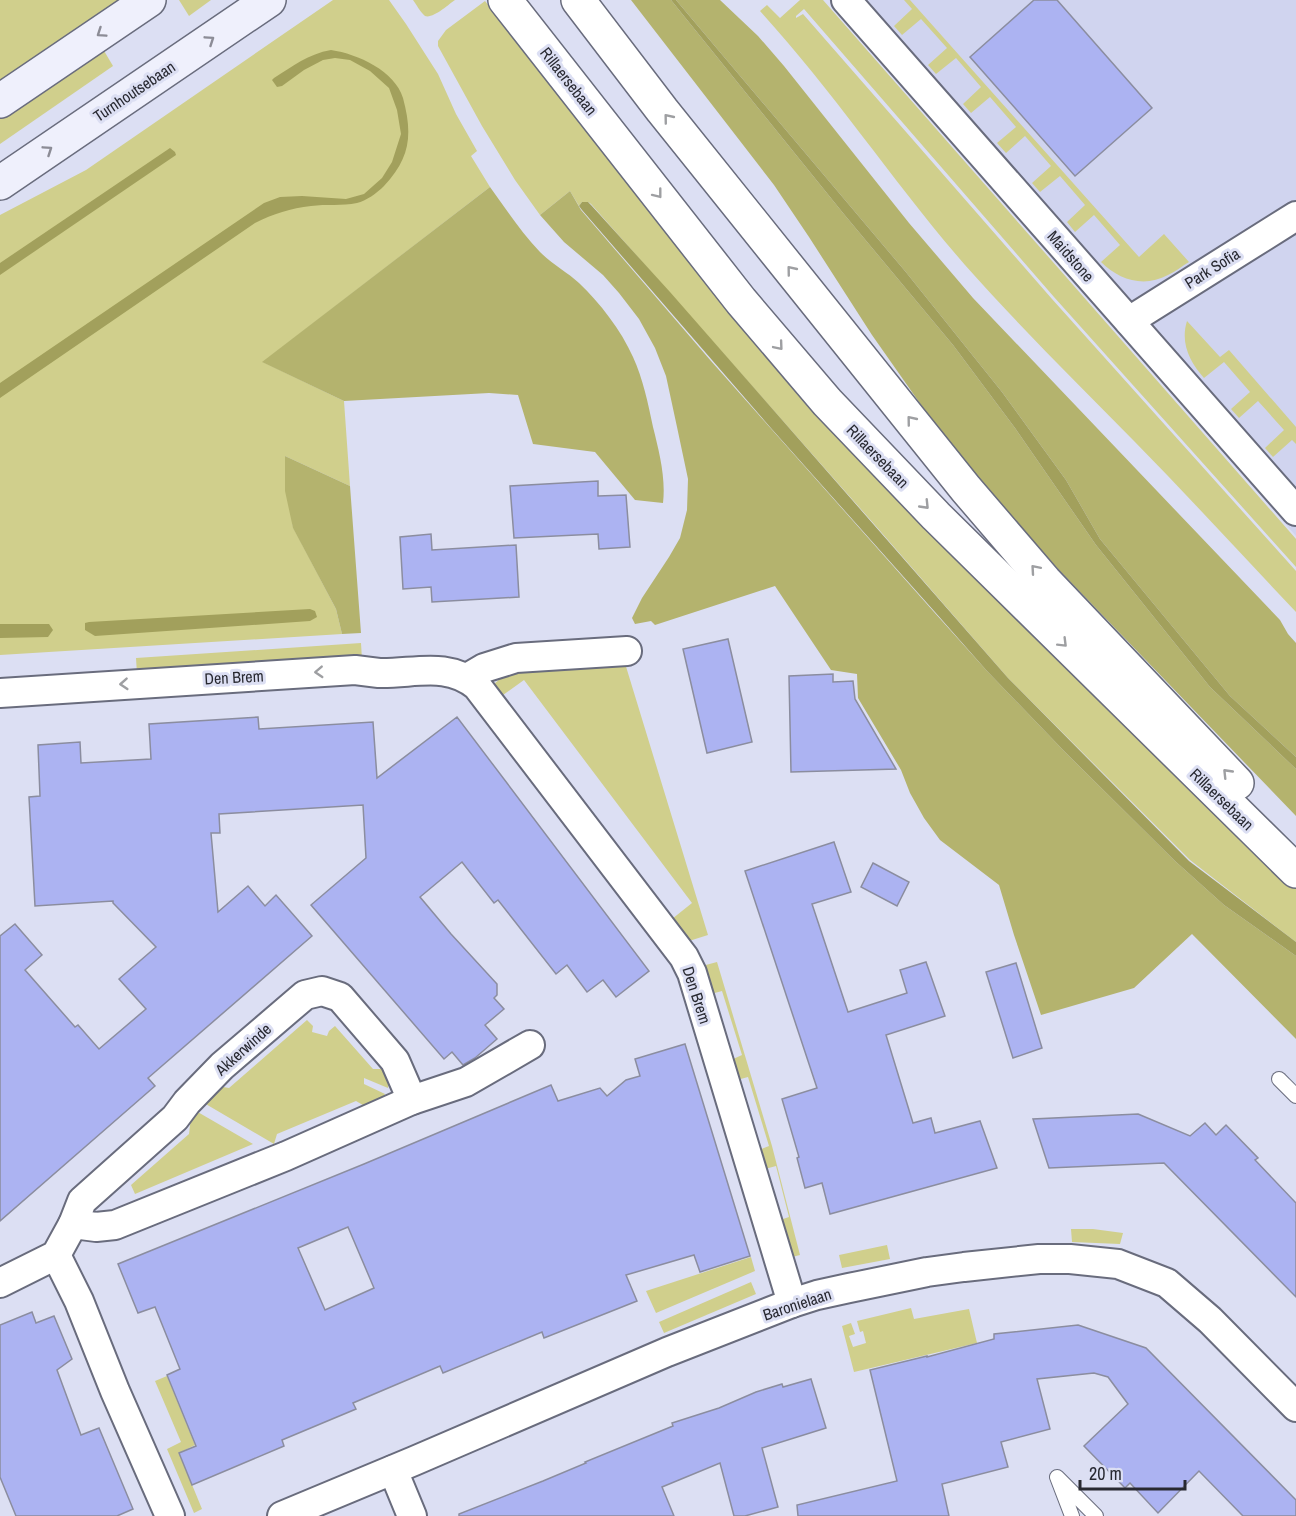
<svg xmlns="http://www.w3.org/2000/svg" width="1296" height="1516" font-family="'Archivo Narrow',sans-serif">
  <rect width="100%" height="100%" fill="#dcdff3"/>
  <polygon fill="#d0d4ef" points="829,0 1296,0 1296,536"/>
  <g fill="#d0cf8c">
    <polygon points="0,0 123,0 0,84"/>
    <polygon points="179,0 211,0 189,16"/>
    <polygon points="333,0 389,0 406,24 438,74 456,114 477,151 471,156 490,187 263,362 344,401 350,486 285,456 293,527 336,609 342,634 0,655 0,215 86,170"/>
    <path d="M413,0H455C449,4 433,19 425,16C421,13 416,4 413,0Z"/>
    <path d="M800,0H823L1296,539V567L1054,297L804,9L796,16V18L803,14L1052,299L1296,571V612C1242,555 1189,497 1134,441C1077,383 1019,326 965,265C894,183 834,92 760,11L767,5L780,18Z"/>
    <path d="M904,0H910L1139,257L1164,234L1189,262C1182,266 1175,272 1168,275C1144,288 1119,280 1101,262L1120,245L1094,215L1075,232L1067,222L1085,205L1060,176L1040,192L1032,183L1051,166L1025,136L1006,153L997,143L1016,127L990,97L971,113L963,104L981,87L956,58L936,74L928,65L947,48L921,19L902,35L894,26L912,9Z"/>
    <polygon points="485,1 611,156 1296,884 1296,942 1190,860 1008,678 874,524 591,204 588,202 582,202 579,206 570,191 540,215 515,180 482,126 438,46 438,41 446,30"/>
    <polygon points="100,44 113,66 0,144 0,113"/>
    <path d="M1187,321L1220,357L1229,350L1296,427V444L1292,440L1273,457L1265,448L1284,430L1258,401L1239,418L1231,409L1250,392L1224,362L1204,378C1190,362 1180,343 1187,321Z"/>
    <polygon points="361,643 362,660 137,674 136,658"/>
    <polygon points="624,660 708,935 689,941 672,919 692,903 524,680 503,695 494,684 515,666"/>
    <polygon points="717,962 772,1146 800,1255 792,1257 780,1220 789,1217 776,1166 765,1169 759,1150 769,1146 748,1077 737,1080 731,1060 742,1055 722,991 711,994 702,966"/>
    <polygon points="307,1020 313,1026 312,1032 327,1036 329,1031 335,1026 373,1069 386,1069 389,1083 388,1088 364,1078 364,1084 385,1094 382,1099 368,1108 356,1101 277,1134 274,1144 204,1103 217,1086 229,1088"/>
    <polygon points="196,1111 253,1144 135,1194 131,1185 189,1134 191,1117"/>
    <polygon points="1071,1229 1093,1229 1123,1233 1120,1244 1072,1242"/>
    <polygon points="887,1245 890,1259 842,1268 839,1255"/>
    <polygon points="751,1257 755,1271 656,1313 646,1291"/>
    <polygon points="751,1282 756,1294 664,1333 659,1322"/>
    <polygon points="911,1308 914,1319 969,1309 977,1343 854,1372 842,1326 851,1323 855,1334 849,1336 853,1347 866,1343 863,1331 860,1332 857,1321"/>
    <polygon points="167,1376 195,1445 179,1453 202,1509 194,1513 167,1449 181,1442 155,1381"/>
  </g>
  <g fill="#b4b36e">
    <polygon points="631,0 671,0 843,213 953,345 1015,428 1096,545 1210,687 1296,769 1296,816 1059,570 983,487 933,422 872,335 809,237 774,185"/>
    <polygon points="676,0 720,0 758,36 784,66 909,223 973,298 1280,620 1288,634 1296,643 1296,757 1230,696 1100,539 1066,480 1002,392 905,271"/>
    <path d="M490,187C506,209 521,232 540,252C552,264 567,272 579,283C600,303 621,330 633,357C643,379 648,403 653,427C659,451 666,478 663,503L635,500L595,452L533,444L518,395L489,393L344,401L262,362Z"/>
    <polygon points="570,191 581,210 711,361 934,612 987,671 1065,752 1175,861 1224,905 1296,956 1296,1039 1192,934 1134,988 1041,1015 1014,935 999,885 940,840 924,818 910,793 901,770 858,698 857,674 831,670 775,586 655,625 651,621 635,624 632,618 642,598 669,557 680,538 687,510 688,479 677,427 666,376 655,348 639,319 619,293 603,275 564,242 540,215"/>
    <polygon points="285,456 350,486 361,633 342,634 336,609 293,528 285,491"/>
  </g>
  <g fill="#a2a05c">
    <polygon points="671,0 676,0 905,271 1002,392 1066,480 1100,539 1230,696 1296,757 1296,769 1210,687 1096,545 1015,428 953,345 843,213"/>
    <path d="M331,50C358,54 395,71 403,98C413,135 410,158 384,186C377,193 366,201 357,203C342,206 326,204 311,206C291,208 273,214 255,223L0,398V383L264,203L280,197L302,196L346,199L364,194L382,178L392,162L401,134L397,110L389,88L370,71L350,60L335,58L323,60L304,70L282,86L277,87L272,80L274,78C293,66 308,54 331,50Z"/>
    <polygon points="170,148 175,152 176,155 0,275 0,263"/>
    <polygon points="582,202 588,202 591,205 670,292 1008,678 1189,861 1296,942 1296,956 1224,905 1175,861 1065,752 987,671 935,612 770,427 582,210 579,206"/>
    <polygon points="310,609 315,611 317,617 310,621 95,636 85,630 85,623 89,622"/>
    <polygon points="0,624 49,624 53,630 48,637 0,638"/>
  </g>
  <g fill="#acb3f2" stroke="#8b8d9f" stroke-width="1.5" fill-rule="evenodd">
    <polygon points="1034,0 1057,0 1152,108 1075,176 970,57"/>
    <polygon points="598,481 598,496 626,495 630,547 599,549 598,534 514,538 510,486"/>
    <polygon points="431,534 432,550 516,545 519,597 432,602 431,587 403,589 400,537"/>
    <polygon points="728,639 752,742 707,753 683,649"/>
    <polygon points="833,674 833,682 853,681 855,699 896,769 791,772 789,676"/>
    <polygon points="258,717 259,729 373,722 377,778 457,717 649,971 616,997 603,980 587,992 567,965 556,974 498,900 494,903 462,862 420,897 451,934 497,984 497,995 494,998 504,1009 485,1025 497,1039 475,1058 463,1065 452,1052 444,1059 311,905 366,858 363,805 219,814 220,833 211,833 218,912 248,886 265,906 276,895 312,936 148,1078 155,1086 0,1221 0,936 15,924 42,955 25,970 75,1027 78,1025 99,1049 146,1009 119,979 156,947 113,903 113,901 35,906 29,797 40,796 38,745 80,742 81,763 151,759 149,724"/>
    <polygon points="834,842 851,892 812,904 848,1012 907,993 900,970 926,962 945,1016 886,1035 913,1123 931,1118 935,1133 980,1121 997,1168 830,1214 822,1183 805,1188 797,1158 799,1157 782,1099 817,1088 745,871"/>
    <polygon points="873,863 909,882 897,906 861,887"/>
    <polygon points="1016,963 1042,1048 1013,1058 986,972"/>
    <path d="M685,1044L750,1256L700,1272L694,1255L626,1275L637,1301L544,1338L542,1332L443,1373L440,1366L353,1403L356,1409L282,1440L284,1446L192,1485L179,1453L196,1446L167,1375L180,1369L155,1307L138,1313L118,1264L364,1164L551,1085L558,1101L600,1088L607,1096L626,1080L640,1076L635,1059ZM348,1227L374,1288L325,1310L298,1248Z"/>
    <polygon points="1138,1114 1190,1136 1205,1123 1216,1135 1226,1125 1258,1158 1255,1160 1296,1203 1296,1297 1164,1163 1049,1168 1033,1119"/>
    <polygon points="32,1312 36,1323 54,1316 72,1359 57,1370 81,1435 99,1428 133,1509 117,1516 16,1516 0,1477 0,1325"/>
    <polygon points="1078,1325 1146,1348 1296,1500 1296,1516 1243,1516 1199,1471 1158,1513 1130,1483 1125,1488 1084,1446 1128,1404 1108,1377 1094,1373 1037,1379 1050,1429 1001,1442 1008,1467 942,1484 949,1516 798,1516 797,1505 897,1481 870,1370 927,1356 927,1357 994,1339 994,1334"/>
    <polygon points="811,1379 826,1428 762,1448 778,1507 745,1516 734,1516 720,1463 662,1487 674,1516 459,1516 459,1514 543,1481 586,1463 585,1462 673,1426 672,1423 719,1408 756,1392 782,1384 783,1387"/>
  </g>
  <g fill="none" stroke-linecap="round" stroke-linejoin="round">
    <g stroke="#696c7d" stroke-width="16">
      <g id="service">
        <polyline points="1279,1079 1296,1096"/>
        <polyline points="1072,1516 1057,1477 1096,1516"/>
      </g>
    </g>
    <g stroke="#696c7d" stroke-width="32">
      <g id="minor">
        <polyline points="846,0 1296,511"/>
        <polyline points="1129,321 1296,216"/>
        <polyline points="467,678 484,668 516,658 627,651"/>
        <path d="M0,693L355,670C363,671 371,672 379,673C414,674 447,661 477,686L684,957L692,973L792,1303"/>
        <polyline points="73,1224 96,1227 115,1225 286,1156 412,1100 466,1082 530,1045"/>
        <polyline points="56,1255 79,1301 115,1391 170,1516"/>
        <polyline points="0,1283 56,1255 73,1224 82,1201 175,1118 187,1102 222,1066 305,995 322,991 340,997 395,1061 412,1100"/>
        <polyline points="393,1470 412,1516"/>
        <polyline points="282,1516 414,1461 667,1352 792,1303 817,1295 849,1288 927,1272 964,1267 1039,1259 1070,1259 1118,1264 1167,1283 1210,1320 1296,1407"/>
      </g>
    </g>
    <g stroke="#696c7d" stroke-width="36">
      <g id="tertiary">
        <polyline points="505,0 741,301 827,402 936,516 1296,871"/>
        <polyline points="578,0 662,110 966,489 1045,581 1237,783"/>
      </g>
    </g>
    <g stroke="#696c7d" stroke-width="36">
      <g id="secondary">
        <polyline points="0,101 149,0"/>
        <polyline points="0,183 269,0"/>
      </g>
    </g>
    <use href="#service" stroke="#fff" stroke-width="14"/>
    <use href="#minor" stroke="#fff" stroke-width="28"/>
    <use href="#tertiary" stroke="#fff" stroke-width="33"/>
    <use href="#secondary" stroke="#eff0fc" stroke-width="33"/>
  </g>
  <defs><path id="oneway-chevron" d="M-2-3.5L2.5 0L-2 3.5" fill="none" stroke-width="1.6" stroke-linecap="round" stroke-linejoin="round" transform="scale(1.5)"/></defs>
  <g stroke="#8c8c96">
    <use href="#oneway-chevron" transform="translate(101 33) rotate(146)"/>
    <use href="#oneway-chevron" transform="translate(210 40) rotate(-34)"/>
    <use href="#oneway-chevron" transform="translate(48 150) rotate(-34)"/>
  </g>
  <g stroke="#9e9fa2">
    <use href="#oneway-chevron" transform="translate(668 118) rotate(-129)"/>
    <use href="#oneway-chevron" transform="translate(658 194) rotate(52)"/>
    <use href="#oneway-chevron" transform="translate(791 270) rotate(-129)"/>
    <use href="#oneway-chevron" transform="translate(779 346) rotate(50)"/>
    <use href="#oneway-chevron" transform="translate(911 420) rotate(-129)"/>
    <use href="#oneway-chevron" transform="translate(925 505) rotate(46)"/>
    <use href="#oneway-chevron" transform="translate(1035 569) rotate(-131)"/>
    <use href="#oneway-chevron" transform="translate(1063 643) rotate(45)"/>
    <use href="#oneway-chevron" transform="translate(319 672) rotate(177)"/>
    <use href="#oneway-chevron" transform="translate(124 684) rotate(176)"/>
    <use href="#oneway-chevron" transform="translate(1227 773) rotate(-134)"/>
  </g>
  <g text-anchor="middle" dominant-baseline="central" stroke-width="6" stroke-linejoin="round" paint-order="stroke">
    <g font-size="16" fill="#282931" stroke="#dcdff3">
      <text transform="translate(569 81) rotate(52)">Rillaersebaan</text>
      <text transform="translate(134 91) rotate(-34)">Turnhoutsebaan</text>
      <text transform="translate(1071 256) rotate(49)">Maidstone</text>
      <text transform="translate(1212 268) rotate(-32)">Park Sofia</text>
      <text transform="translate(878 456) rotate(46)">Rillaersebaan</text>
      <text transform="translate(234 677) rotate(-3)">Den Brem</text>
      <text transform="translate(1222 799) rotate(44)">Rillaersebaan</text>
      <text transform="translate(697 995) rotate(72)">Den Brem</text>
      <text transform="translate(243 1049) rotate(-42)">Akkerwinde</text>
      <text transform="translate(797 1304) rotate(-18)">Baronielaan</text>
    </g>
  </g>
  <path d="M1080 1480v9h105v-9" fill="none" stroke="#282931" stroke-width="3"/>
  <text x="1089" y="1480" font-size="18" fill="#282931" stroke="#dcdff3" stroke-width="4.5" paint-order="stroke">20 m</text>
</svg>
